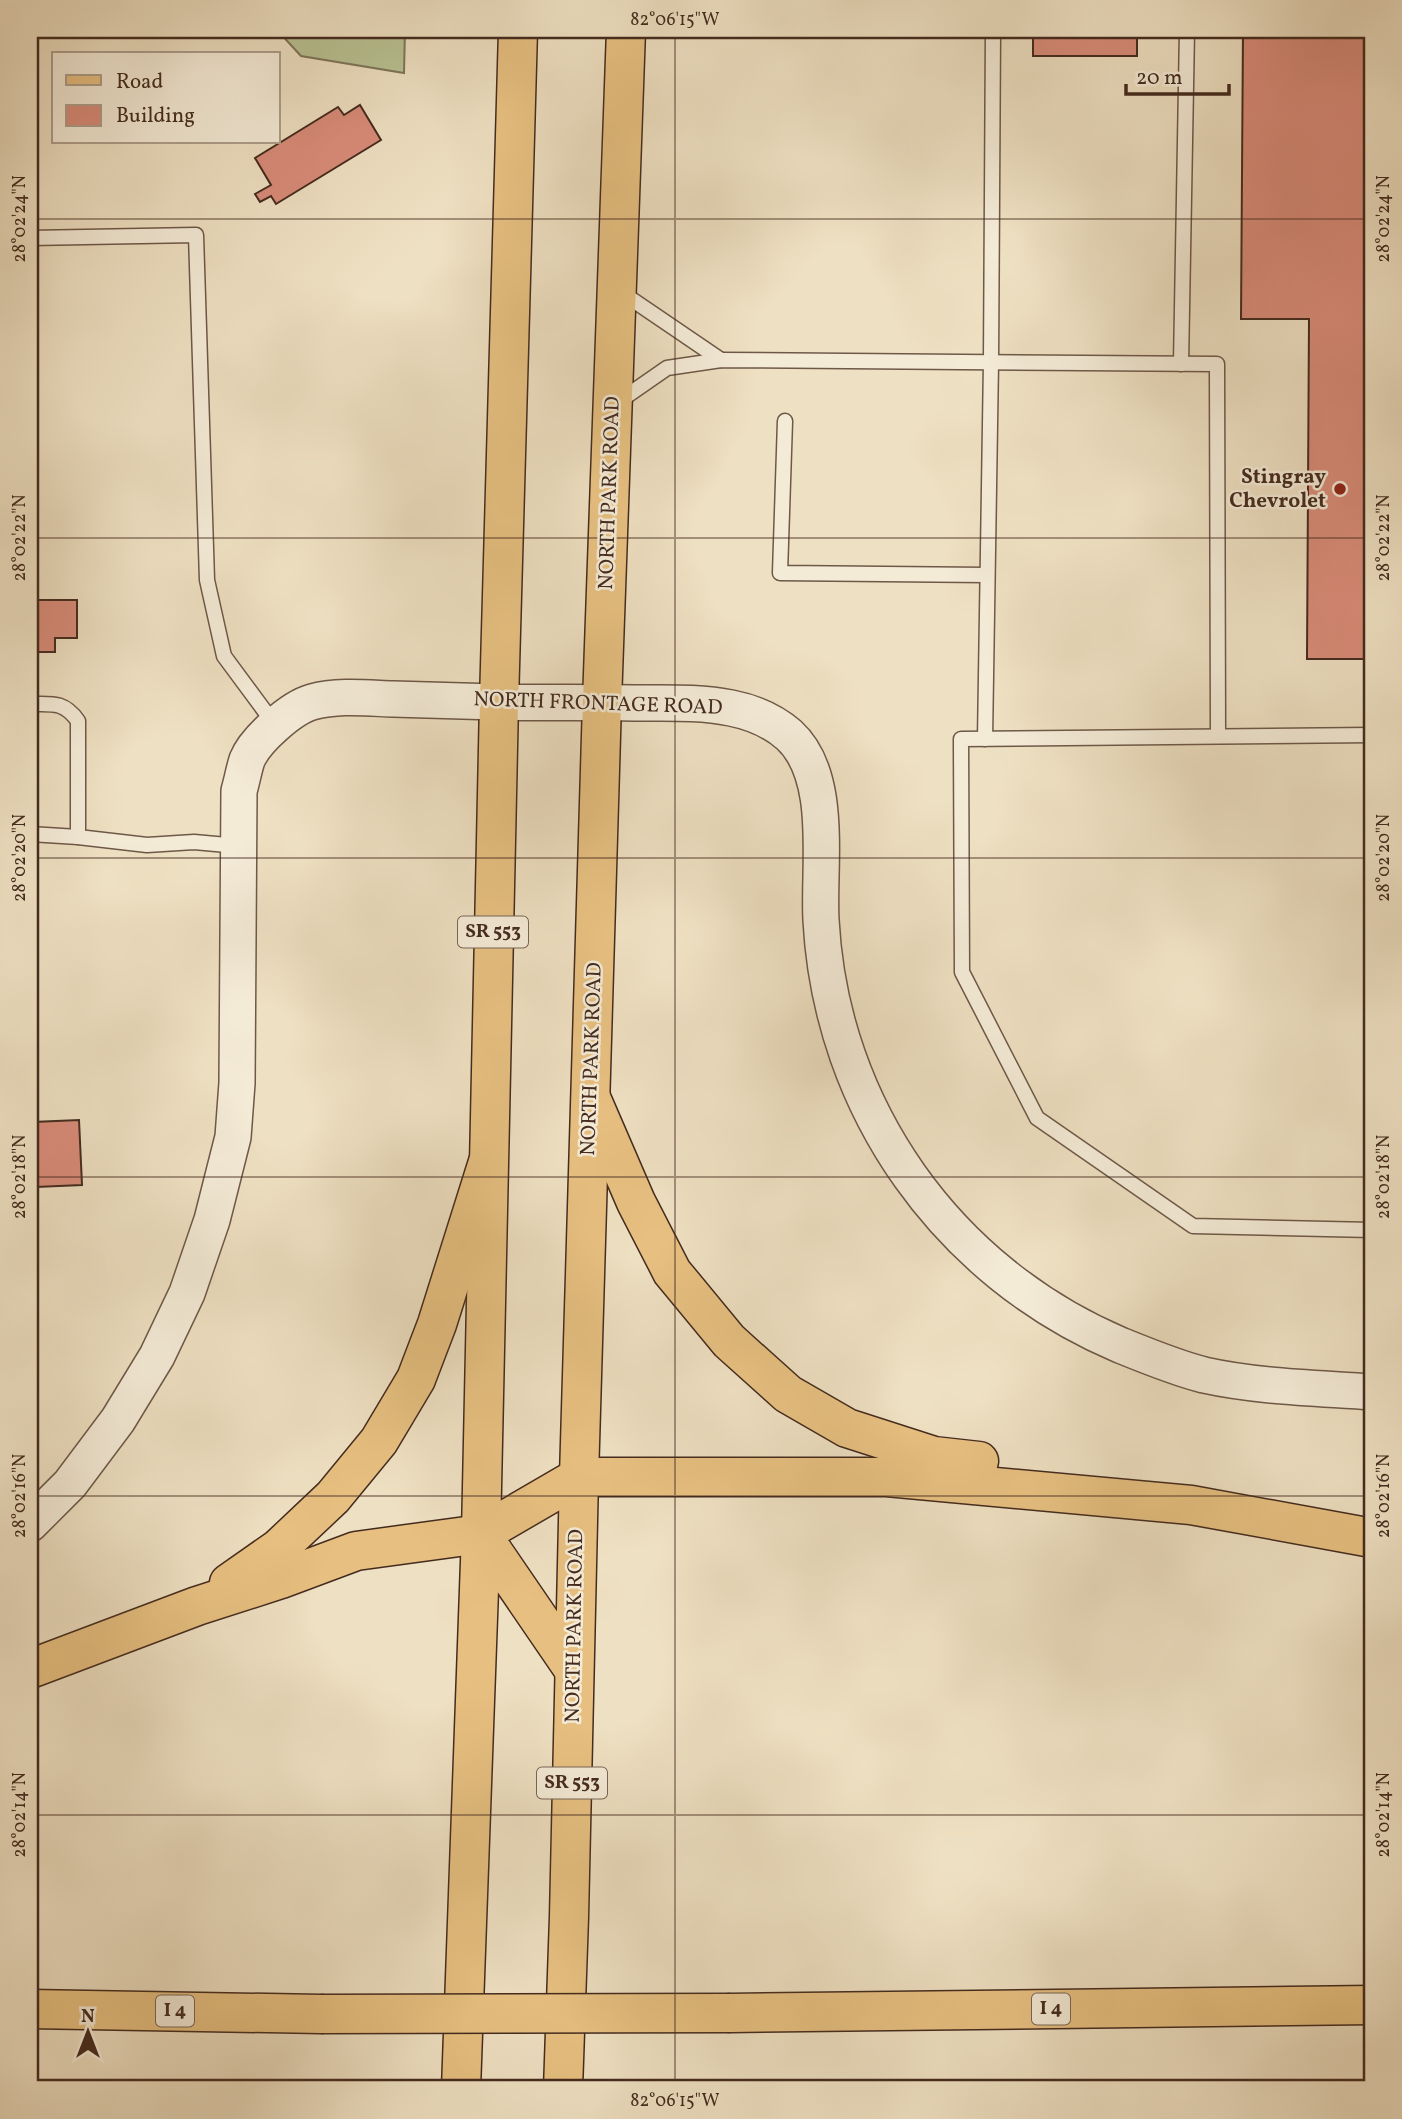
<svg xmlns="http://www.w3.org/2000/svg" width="1402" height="2119" font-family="Vollkorn,serif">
  <rect width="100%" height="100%" fill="#eee0c2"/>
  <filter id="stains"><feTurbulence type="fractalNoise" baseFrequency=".00286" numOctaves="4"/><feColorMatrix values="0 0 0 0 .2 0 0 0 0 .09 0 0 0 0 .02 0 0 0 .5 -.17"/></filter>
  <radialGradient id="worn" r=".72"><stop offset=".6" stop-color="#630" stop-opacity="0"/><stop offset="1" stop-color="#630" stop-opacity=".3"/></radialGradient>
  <polygon fill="#b8c294" stroke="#7e765a" stroke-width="2" points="277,30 405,30 404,73 301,56"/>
  <g fill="#d98c7a" stroke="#442b1f" stroke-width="2">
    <rect x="1033" y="30" width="104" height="26"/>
    <polygon points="1243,30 1372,30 1372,659 1307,659 1309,319 1241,319"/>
    <polygon points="360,105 381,140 276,204 271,196 260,202 255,194 271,185 255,158 338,107 344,115"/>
    <polygon points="30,600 77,600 77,638 55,638 55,652 30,652"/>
    <polygon points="79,1120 82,1185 36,1187 33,1122"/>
  </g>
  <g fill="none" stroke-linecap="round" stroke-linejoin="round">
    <g stroke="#6e5848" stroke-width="17">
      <g id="service">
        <polyline points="30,238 196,235 207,580 224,656 275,725"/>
        <polyline points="621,292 721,360"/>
        <polyline points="1181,364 1187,30"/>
        <polyline points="618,402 667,368 721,360 1217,364 1218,736"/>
        <polyline points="785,421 780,573 987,575"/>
        <path d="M30,704C52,704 64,701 78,721V837"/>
        <polyline points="1372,735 961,739 962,972 1037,1118 1193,1226 1372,1230"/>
        <polyline points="985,739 991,362 993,30"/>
        <polyline points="30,834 78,837 147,845 194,842 238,846"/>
      </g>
    </g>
    <g stroke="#6e5848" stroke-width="38">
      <path id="tertiary" d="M30,1524L70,1484L118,1420L157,1356L187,1293L212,1220L233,1137L237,1083L239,791C242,781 244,769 247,760C255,740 291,708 312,702C338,695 366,698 393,699C427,700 462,701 497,702C546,703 594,702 642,703C671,703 702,702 731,708C751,712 773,721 789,735C834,776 818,865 821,920C831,1109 948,1272 1120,1345C1147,1356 1176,1368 1204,1375C1258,1387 1317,1388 1372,1392"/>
    </g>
    <g stroke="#442b1f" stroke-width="41">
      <g id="primary">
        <polyline points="461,2089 481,1534 499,702 518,30"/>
        <polyline points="563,2089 569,1917 579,1477 602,702 626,30"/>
      </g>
    </g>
    <g stroke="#442b1f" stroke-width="41">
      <g id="motorway">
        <polyline points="591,1098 636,1202 672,1272 729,1341 788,1394 847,1428 934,1456 979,1461"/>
        <polyline points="481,1534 574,1670"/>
        <polyline points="229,1583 279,1548 333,1497 379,1441 416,1379 437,1324 488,1162"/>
        <polyline points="30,1669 197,1606 281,1579 356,1551 481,1534 579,1477 887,1477 1191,1505 1372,1538"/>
        <polyline points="30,2009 321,2014"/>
        <polyline points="730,2013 1372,2005"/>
      </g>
    </g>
    <use href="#service" stroke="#f4ebd7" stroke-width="14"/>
    <use href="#tertiary" stroke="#f4ebd7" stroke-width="35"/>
    <use href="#primary" stroke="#e7c081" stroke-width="38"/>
    <use href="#motorway" stroke="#e7c081" stroke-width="38"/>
    <g stroke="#442b1f" stroke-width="41" stroke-linecap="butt">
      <polyline id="motorway-bridge" points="321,2014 730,2013"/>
    </g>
    <use href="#motorway-bridge" stroke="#e7c081" stroke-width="38"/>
  </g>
  <path fill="none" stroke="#442b1f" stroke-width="2" stroke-opacity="0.45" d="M675,30V2089M30,219H1372M30,538H1372M30,858H1372M30,1177H1372M30,1496H1372M30,1815H1372"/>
  <circle fill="#8f2418" stroke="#f4ebd7" stroke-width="2.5" cx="1340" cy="489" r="7"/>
  <g text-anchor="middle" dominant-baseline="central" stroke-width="5" stroke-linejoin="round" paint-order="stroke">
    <g fill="#f4ebd7" stroke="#796556" stroke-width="2">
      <rect x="458" y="916.5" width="70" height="31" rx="5"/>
      <rect x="537" y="1767.5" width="70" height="31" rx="5"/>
      <rect x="1032" y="1993.5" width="38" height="31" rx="5"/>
      <rect x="156" y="1995.5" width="38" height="31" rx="5"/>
    </g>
    <g font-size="19" font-weight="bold" fill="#442b1f">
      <text x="493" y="932">SR 553</text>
      <text x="572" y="1783">SR 553</text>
      <text x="1051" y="2009">I 4</text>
      <text x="175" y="2011">I 4</text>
    </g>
    <g font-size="21" font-weight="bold" fill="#442b1f" stroke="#f4ebd7" text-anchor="end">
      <text x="1326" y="477">Stingray<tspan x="1326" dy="24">Chevrolet</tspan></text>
    </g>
    <g font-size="21" fill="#442b1f" stroke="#f4ebd7">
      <text transform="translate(610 493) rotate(-88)">NORTH PARK ROAD</text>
      <text transform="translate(598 704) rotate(2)">NORTH FRONTAGE ROAD</text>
      <text transform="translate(592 1059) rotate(-88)">NORTH PARK ROAD</text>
      <text transform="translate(575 1626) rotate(-89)">NORTH PARK ROAD</text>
    </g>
  </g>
  <rect width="1402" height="2119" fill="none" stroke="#eee0c2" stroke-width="77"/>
  <rect x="52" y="52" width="228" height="91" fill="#f4ebd7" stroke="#ae9e8d" stroke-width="2"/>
  <rect x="66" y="75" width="35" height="10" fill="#e7c081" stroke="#ae9e8d" stroke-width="2"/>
  <text x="116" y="88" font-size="21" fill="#442b1f">Road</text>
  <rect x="66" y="105" width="35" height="21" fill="#d98c7a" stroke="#ae9e8d" stroke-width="2"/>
  <text x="116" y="122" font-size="21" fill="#442b1f">Building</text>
  <g transform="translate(88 2032)" stroke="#f4ebd7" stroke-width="5" paint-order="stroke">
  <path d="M0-5L12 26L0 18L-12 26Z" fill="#442b1f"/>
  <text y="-10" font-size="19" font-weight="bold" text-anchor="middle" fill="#442b1f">N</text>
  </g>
  <path d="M1126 84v10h103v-10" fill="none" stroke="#442b1f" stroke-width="3.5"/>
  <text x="1136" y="84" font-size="21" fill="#442b1f" stroke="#f4ebd7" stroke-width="5" paint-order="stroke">20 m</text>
  <rect x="38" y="38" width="1326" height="2042" fill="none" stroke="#442b1f" stroke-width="2.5"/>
  <g font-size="18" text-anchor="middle" fill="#442b1f">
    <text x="675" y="25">82°06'15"W</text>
    <text transform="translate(19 219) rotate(-90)" y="6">28°02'24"N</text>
    <text transform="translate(1383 219) rotate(-90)" y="6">28°02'24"N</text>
    <text transform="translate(19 538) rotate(-90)" y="6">28°02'22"N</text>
    <text transform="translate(1383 538) rotate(-90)" y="6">28°02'22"N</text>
    <text transform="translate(19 858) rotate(-90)" y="6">28°02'20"N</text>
    <text transform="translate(1383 858) rotate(-90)" y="6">28°02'20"N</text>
    <text transform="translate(19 1177) rotate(-90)" y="6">28°02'18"N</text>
    <text transform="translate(1383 1177) rotate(-90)" y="6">28°02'18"N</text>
    <text transform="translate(19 1496) rotate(-90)" y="6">28°02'16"N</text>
    <text transform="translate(1383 1496) rotate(-90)" y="6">28°02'16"N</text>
    <text transform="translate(19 1815) rotate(-90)" y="6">28°02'14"N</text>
    <text transform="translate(1383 1815) rotate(-90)" y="6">28°02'14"N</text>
    <text x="675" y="2106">82°06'15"W</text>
  </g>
  <rect width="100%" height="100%" filter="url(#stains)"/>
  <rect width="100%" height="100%" fill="url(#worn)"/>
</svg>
